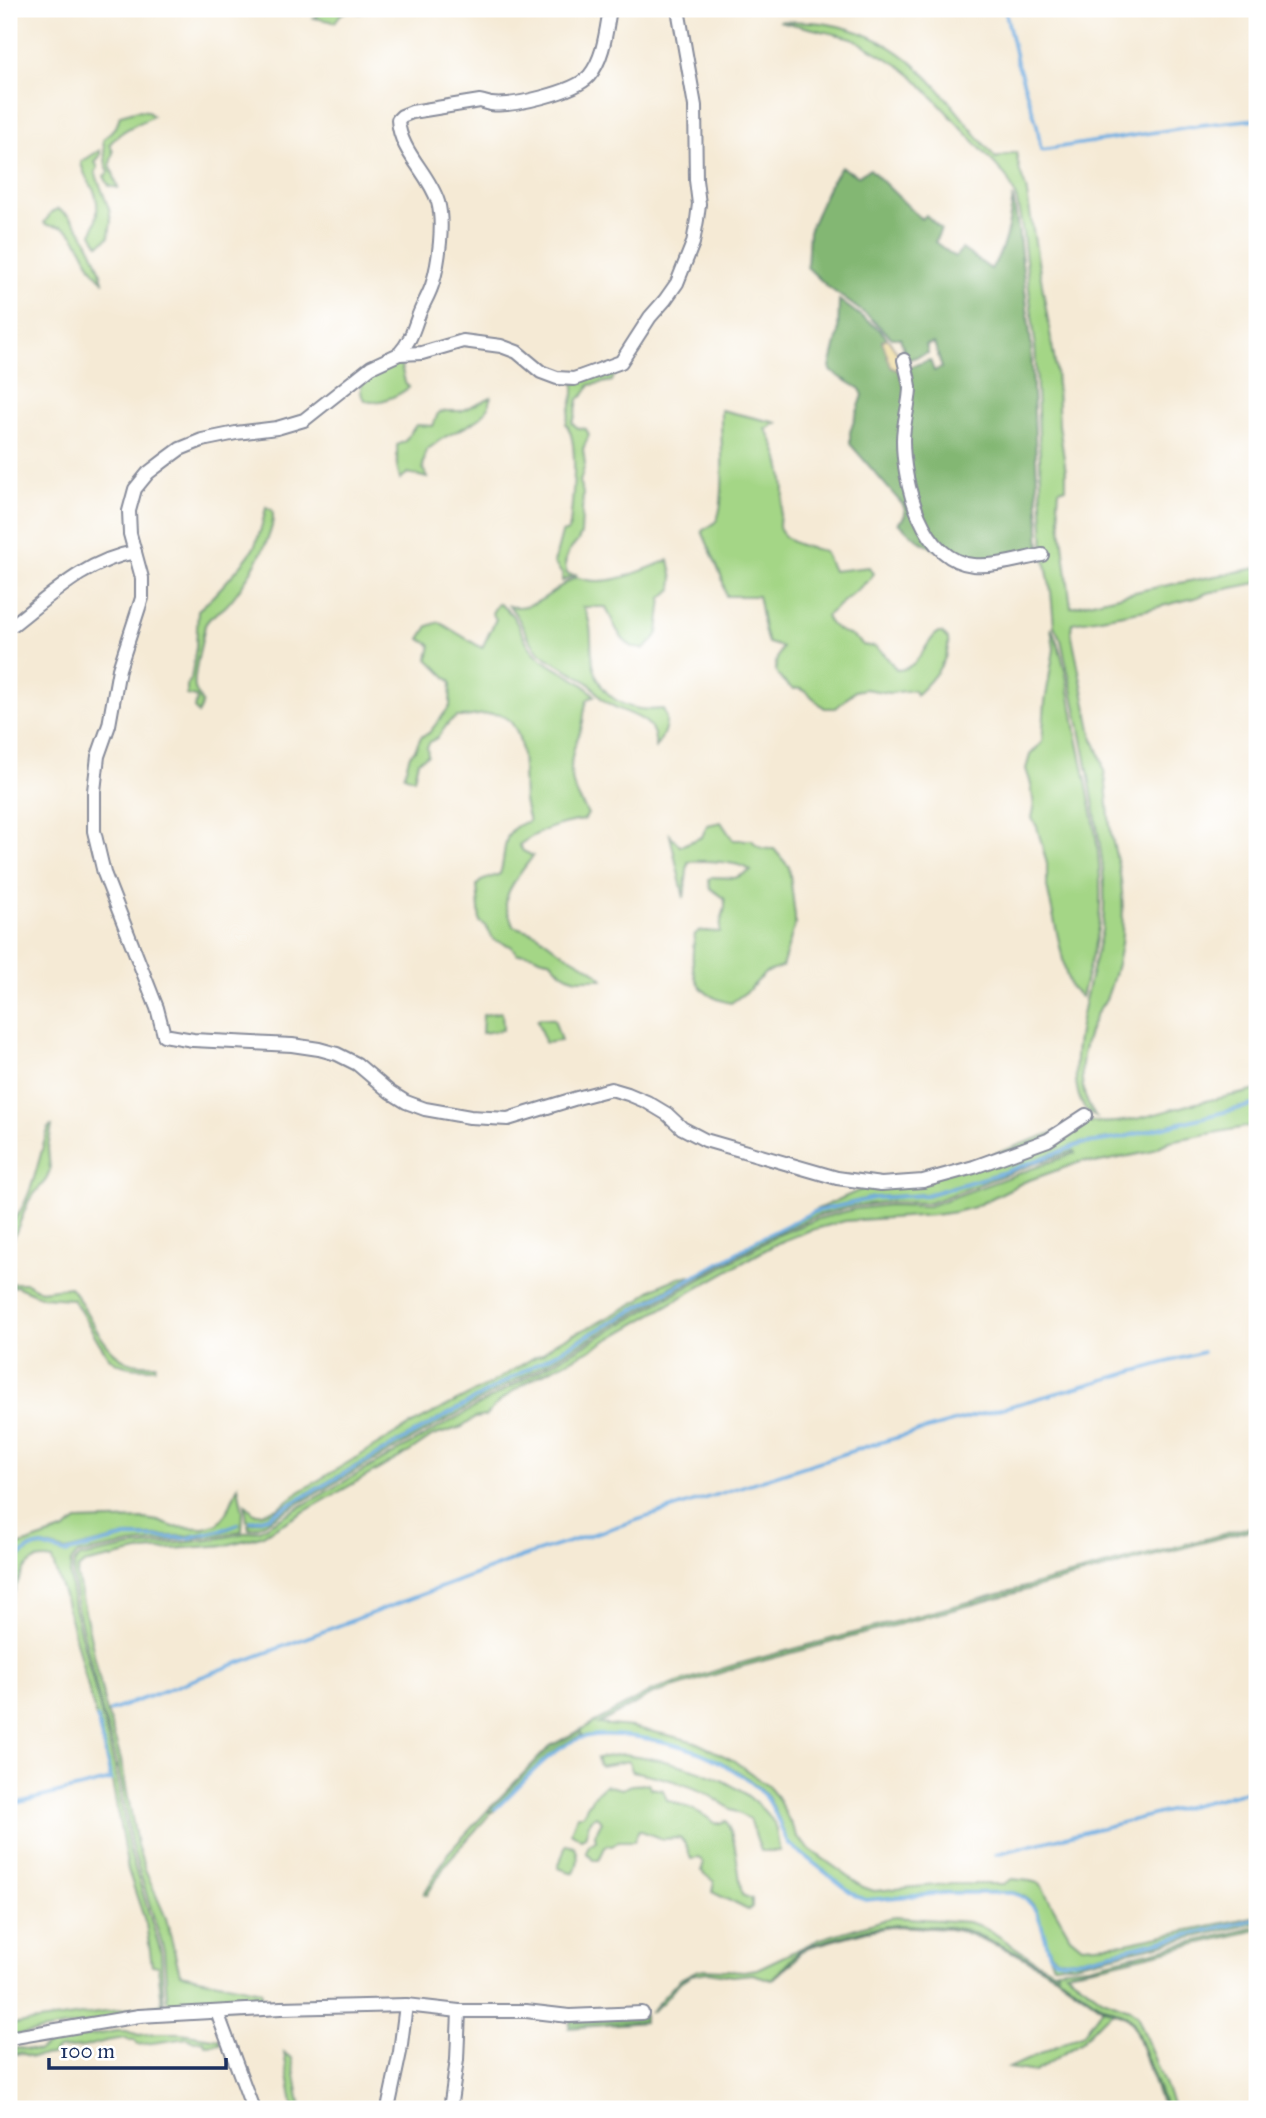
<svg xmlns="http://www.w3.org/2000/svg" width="1266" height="2118" font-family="'IM FELL Great Primer',serif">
  <rect width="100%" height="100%" fill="#fff"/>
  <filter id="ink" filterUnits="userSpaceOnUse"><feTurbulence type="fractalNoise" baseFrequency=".0143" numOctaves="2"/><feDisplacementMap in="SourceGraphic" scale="14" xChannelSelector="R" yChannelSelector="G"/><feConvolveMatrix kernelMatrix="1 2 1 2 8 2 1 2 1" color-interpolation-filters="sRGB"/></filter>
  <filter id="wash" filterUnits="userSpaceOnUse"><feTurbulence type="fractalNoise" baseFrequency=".00686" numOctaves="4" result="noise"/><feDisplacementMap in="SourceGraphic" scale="28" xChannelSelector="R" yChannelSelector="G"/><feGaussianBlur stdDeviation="1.57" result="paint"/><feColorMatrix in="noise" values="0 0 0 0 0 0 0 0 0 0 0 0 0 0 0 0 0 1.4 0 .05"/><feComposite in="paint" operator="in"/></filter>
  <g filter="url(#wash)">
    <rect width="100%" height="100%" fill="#f5ead5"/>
    <g fill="#a4d686" stroke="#608272" stroke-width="2">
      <polygon points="320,9 369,9 360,13 350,10 341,14 335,22 314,18 319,14"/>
      <path d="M779,21C795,22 812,21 828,24C915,39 942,98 996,158L1016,152L1020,172L1026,188L1056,369L1059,425L1066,472V488L1059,490L1058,503L1071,607L1148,589L1257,568V583L1207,593L1198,597L1146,610L1072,623L1071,631L1093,739C1109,767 1106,803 1111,833C1114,849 1119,865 1121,881C1123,897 1123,917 1122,934C1121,952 1113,981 1107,997C1104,1003 1099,1009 1096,1015C1081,1047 1073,1087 1096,1117C1050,1099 1095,965 1102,930C1108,891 1101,851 1095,813C1086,755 1074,697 1061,640L1054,626L1051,592L1044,554L1035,342L1023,234L1016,196L1006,176L916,79L900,66L852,38Z"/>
      <path d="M138,110L147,111L153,116C138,125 121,129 110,144L113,152L110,164L118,188L109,186L104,176L109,172L106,166L103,140L117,125L120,115Z"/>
      <path d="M100,150V156L95,162L98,168L95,172L109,209L111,221L109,237L99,245L92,234C97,220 100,202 93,189C88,180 82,172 81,162Z"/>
      <path d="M57,209C79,217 98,259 103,281C87,269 85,245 69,231C61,224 52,229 44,223L51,213Z"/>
      <path d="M399,358L405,382L409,387C402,394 372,409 363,398C360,394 361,386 361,382L373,370Z"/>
      <path d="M623,364L615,373L612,381L590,385L584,395L578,399L575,417L572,423L578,428L586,429L589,435L583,449L585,464L580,482L583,493L581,534L578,541L569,551L566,559L565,565L567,574L575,575L562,581V574L554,563L562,533L568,531L570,525C572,502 580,441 566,424L574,394V383Z"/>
      <path d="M491,397C490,419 462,428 445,437C438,441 433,446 426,450L423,467L427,478L408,473L400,479L397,467V445L405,441L416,425L433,426L438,413L444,411H461Z"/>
      <path d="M721,410L777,423L766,429C778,449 783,468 784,492C784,502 776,524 780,530C790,546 808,547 824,551L833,571L869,567L873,573L870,579L826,616C834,636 851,630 863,645L875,647L883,653L897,670C919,669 923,646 937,633H942L948,639C951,660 930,682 916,695L914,690L889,693L865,689L855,691L836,708H825C814,702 806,685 793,689C774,676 771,668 782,647L768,643C762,628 762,611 758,596H726L722,578L702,531C706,528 713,525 716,521C727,504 720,434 721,410Z"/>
      <path d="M266,507L272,510C280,530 240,593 225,607C216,615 211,614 205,625C203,638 192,678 195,688C198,700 207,700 198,714L194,708L197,701L196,697L187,695V685L191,679L196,647L198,610C209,602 246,561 253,549C260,537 263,521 266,507Z"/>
      <path d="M669,560L673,579L672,589L662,598L658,633L653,641L644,649C622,650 614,624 606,607H583C593,623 590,637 592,654C595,695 624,714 663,709C671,722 662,738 655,749C659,712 622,717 602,699C598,695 596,690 592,686C577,672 557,666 542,654C526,642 523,620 509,606C537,612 553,588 576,577C608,589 639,571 669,560Z"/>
      <path d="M498,603C503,607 511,612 514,618C522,631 525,644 537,655C554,671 579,676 595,696L588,699C583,708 585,716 582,726C580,734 575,743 573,752C567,778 575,793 588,814L584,820C560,823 538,831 519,845L523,851L533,856C526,866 503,893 506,905C507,912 512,919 513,926L537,934L557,949L592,969L603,979H577L568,976L561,972L550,960C537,960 534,951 517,954L511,946L494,940L485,925L480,922L477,885L481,881L500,874C508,851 498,829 529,821C527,814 525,807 524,800C522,777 528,724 500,715C488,711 470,718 457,717L449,722L438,737L430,742L427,747L428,755L418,761L414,779L404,775L410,755L415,750L421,737L429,733L450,706L451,682L428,659L431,645L420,639L428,626L439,622L482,648L496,619L492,613Z"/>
      <path d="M1051,627C1066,659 1070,698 1076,732C1087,789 1103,849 1100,908C1099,938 1088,968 1081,997L1071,988L1066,974L1047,887V864L1037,827L1032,818L1034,808L1031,784L1026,769L1030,755L1042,742L1045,702L1054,649Z"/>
      <path d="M721,822L733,840H752C758,849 764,849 774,849L789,867L795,916V924L782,967L765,973L749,990L731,1003C691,995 689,969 695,934L700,931L720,932C719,917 728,911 724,898L710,888L709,880L712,877L735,878L751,871C739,861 703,860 688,862L684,898L670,835L680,846L702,837L707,825Z"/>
      <polygon points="502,1012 503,1030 482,1033 483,1015"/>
      <polygon points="540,1018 554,1019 561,1041 545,1043 537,1020"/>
      <path d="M1257,1090V1103L1116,1138L1080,1143L1008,1170L926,1194L874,1197L813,1211L869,1186L902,1187L1086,1121C1123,1127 1153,1114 1188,1105C1211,1099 1234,1096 1257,1090Z"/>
      <path d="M1257,1105V1125L1170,1141L1149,1152L1095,1163L1083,1161L1024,1182L974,1207L955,1212L934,1215L845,1221L808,1231L778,1243C719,1275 661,1309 604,1342C567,1364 512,1382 486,1416L475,1418L462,1427L433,1436L411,1451L261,1536L227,1545L143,1551L84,1564L78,1569L77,1575L105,1705L121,1760L137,1845L145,1870L166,1918L180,1974L261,1991L265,2006L181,2009L170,2006L167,1999L164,1951L132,1848L118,1766L102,1711L77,1607L73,1576L74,1563L80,1557L131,1547L210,1540L259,1530L778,1235L817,1219L855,1209L888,1205L929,1206L1075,1153L1074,1151L1031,1165L929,1203L888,1202L855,1206L816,1216L777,1233L257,1527L249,1529L248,1524L268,1518L531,1368L736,1254L757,1240L813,1213L874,1198L927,1196L1009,1171L1081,1145L1116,1139Z"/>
      <path d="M52,1126L48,1148L50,1170L46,1180L29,1200L13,1239L9,1241V1226C34,1199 37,1160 49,1127Z"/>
      <path d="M692,1275L267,1516L247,1521L245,1504L254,1513H262L278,1508L299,1492L412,1424L490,1384L535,1357L542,1354L556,1342L598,1323L640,1300C647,1289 679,1276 692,1275Z"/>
      <path d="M13,1283H26L41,1291L70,1287C89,1309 102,1356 133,1363C140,1365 148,1364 156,1364L155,1368C141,1368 124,1369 112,1360C100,1350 85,1314 72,1299L42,1297L16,1286L9,1288Z"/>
      <path d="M238,1486L243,1512L242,1531L210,1537L131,1544L78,1554L71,1562L70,1576L74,1608L115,1767L129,1849L161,1952L164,2011L9,2036V2025L162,2004L158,1966L152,1965L146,1924L128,1870L112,1781L98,1718H96L66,1602L52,1560C22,1553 18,1584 9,1605V1588L17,1564L20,1557L31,1549L42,1547L65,1554L126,1538H188L223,1531L239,1525L238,1523L222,1529L188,1536H126L66,1551L43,1545L30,1547L19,1556L9,1558V1549L65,1530L77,1521L145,1519L158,1521L174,1527L204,1528L218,1524L227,1513Z"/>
      <path d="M1257,1525V1528L736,1668L653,1694L598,1724L632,1727L680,1738L695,1742L733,1760L768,1786L777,1797L798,1838L808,1848L863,1887L874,1891L946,1884H1003L1012,1879L1030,1881L1038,1883L1043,1889L1070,1936L1082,1946L1126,1943L1257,1916V1918L1083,1958C1072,1959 1059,1963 1051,1954C1047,1945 1044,1935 1041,1925C1036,1907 1032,1897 1012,1892H946L867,1900L857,1896L789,1843C781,1829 776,1806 766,1795C726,1750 640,1731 582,1736L580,1730L652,1691L734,1665Z"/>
      <path d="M623,1754C670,1760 732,1774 764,1811C767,1814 773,1820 774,1824C777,1830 778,1844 780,1851H761L750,1819C734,1813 722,1802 707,1794C683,1782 658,1776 632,1771L629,1761L600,1766L597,1758Z"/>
      <path d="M649,1784L650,1788L663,1790L667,1800C685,1806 701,1811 716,1824L726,1821C737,1840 738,1872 742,1895L752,1899V1907L748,1910L712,1892L714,1882L702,1871L703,1862L699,1858L691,1859L686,1845L680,1838L662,1839L639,1830L634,1841H619L612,1846L606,1845L599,1860H593L586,1852L589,1845L596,1841L595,1834L602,1821L596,1816L590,1820L585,1837L581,1839L571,1832L577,1815H583C588,1802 595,1793 605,1785L622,1789L632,1785Z"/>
      <polygon points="488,1810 491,1813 447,1862 427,1895 424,1894 448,1853"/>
      <path d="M566,1844L574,1846C580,1856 578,1864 574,1873L558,1868Z"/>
      <polygon points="893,1917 968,1922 981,1926 994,1933 1037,1962 1059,1973 1056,1969 1089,1966 1257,1927 1257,1930 1105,1965 1066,1972 1103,1999 1129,2009 1137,2015 1174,2109 1166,2109 1132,2021 1127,2016 1113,2010 1115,2011 1102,2020 1080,2043 1035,2072 1009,2068 1083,2034 1102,2008 1111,2009 1103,2007 1070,1983 1016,1952 966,1930 897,1925 868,1929 802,1948 772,1980 753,1974 732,1976 708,1972 691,1975 680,1982 663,2002 649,2013 680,1979 696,1971 704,1969 744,1971 757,1969 820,1939"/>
      <path d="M1257,1920V1923L1074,1964H1053L1049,1955C1059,1964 1072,1961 1084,1959Z"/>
      <polygon points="117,2031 126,2031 139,2035 155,2033 180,2033 219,2039 221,2044 205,2045 204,2040 192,2041 188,2038 138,2045 134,2040 129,2040 126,2038 106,2041 84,2047 58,2049 51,2055 32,2057 21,2053 9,2055 9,2049 20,2048 38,2051 53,2042"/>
      <polygon points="284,2053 292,2058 301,2109 294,2109"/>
    </g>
    <g fill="#83b773" stroke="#4f7368" stroke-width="2">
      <path d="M841,167L858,176L870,169L921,219L926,215L941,229L935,242L955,257L962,249L991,269C1006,247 1009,224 1013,197L1019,235L1031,343L1040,551L975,562L946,551L919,511L908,459L909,367L930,360L934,371L942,368L934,343L926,345L928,353L907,360L900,338H892L868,316L828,287L807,267L809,231L828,187Z"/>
      <path d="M839,300L880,330L887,338L882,341L899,371L907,395L903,460L935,549L921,542L898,523C905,518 907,513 903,505L850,444V432L863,395L860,389L832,372L830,367L838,335Z"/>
      <path d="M580,1730L582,1736C547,1751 522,1784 494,1809L495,1810L491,1813L488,1810L550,1746Z"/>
      <polygon points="897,1925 950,1927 966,1930 1016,1952 1070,1983 1102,2006 1127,2016 1136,2030 1166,2109 1163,2109 1133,2025 1125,2016 1102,2008 1058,1977 1015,1953 964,1932 949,1929 896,1926 867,1931 809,1947 800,1952 795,1960 772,1980 802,1948 868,1929"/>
      <polygon points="644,2015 644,2022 569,2028 570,2020"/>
    </g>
    <polygon fill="#eeda9e" stroke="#84847e" stroke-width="2" points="887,338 903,361 907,395 899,371 891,367 882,341"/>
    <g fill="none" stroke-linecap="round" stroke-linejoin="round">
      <g stroke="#70aee2" stroke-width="3.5">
        <polyline points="1005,9 1017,62 1037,125 1041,150 1201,125 1257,119"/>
        <polyline points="251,1521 268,1517 531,1367 735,1254 757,1240 813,1212 874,1198 926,1195 1008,1171 1081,1144 1116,1139 1257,1104"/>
        <polyline points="9,1558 19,1556"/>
        <polyline points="9,1585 19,1556 31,1548 42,1546 65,1553 126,1537 188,1538 222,1530 238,1524"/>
        <polyline points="110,1711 522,1557 871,1445 1203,1352"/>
        <polyline points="9,1805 111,1780 97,1718"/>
        <path d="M495,1809C520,1787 544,1754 576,1740C604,1727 664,1741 693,1750C715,1758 749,1777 765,1796C775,1807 780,1830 789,1844L857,1897L866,1900L946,1893H1012C1041,1900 1042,1930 1050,1955C1059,1964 1072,1960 1083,1959L1257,1919"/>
        <polyline points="996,1854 1257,1789"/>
      </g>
    </g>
  </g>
  <g filter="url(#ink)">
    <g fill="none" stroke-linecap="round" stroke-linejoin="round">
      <g stroke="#888c9a" stroke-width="16">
        <g id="street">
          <polyline points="678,9 695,106 696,180 699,204 697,220 693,243 677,283 665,300 650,317 621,362 574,379 557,378 541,372 517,352 501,346 463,341 422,353 399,354 371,367 304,420 277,428 236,433 202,440 180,449 165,460 148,473 135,489 129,511 130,534 142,578 142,598 119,669 109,725 98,756 94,791 94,831 104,873 157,1008 164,1035 193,1040 292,1045 319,1049 337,1054 357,1064 390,1092 406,1102 425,1109 470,1117 508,1119 577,1098 611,1089 628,1094 647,1102 667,1114 682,1128 705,1140 837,1178 881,1184 923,1181 974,1167 1048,1140 1086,1115"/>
          <path d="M399,354C411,340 412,333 418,317C422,305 430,294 433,282C439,261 444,223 438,202C429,173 400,152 398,120L402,116L412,112L480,101C481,101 490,104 491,104C512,107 575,92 589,76C604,58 606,31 610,9"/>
          <path d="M904,360C906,369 909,378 910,387C910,404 903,422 903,440C903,482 922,560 973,565C995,567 1020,559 1042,555"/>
          <path d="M9,625L14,624C51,595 87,560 135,552"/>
          <polyline points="217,2012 253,2109"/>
          <polyline points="9,2038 139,2016 281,2008 406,2005 459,2011 526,2011 569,2016 642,2013"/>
          <polyline points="388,2109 400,2052 406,2005"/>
          <polyline points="450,2109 457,2060 459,2011"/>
        </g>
      </g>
      <use href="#street" stroke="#fff" stroke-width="12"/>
    </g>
  </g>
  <rect width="1266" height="2118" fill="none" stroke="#fff" stroke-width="35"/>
  <path d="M49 2058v10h177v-10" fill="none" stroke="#1b2f5e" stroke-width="3.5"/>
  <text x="60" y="2058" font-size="21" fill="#1b2f5e" stroke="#ffffff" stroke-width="5" paint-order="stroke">100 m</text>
</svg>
